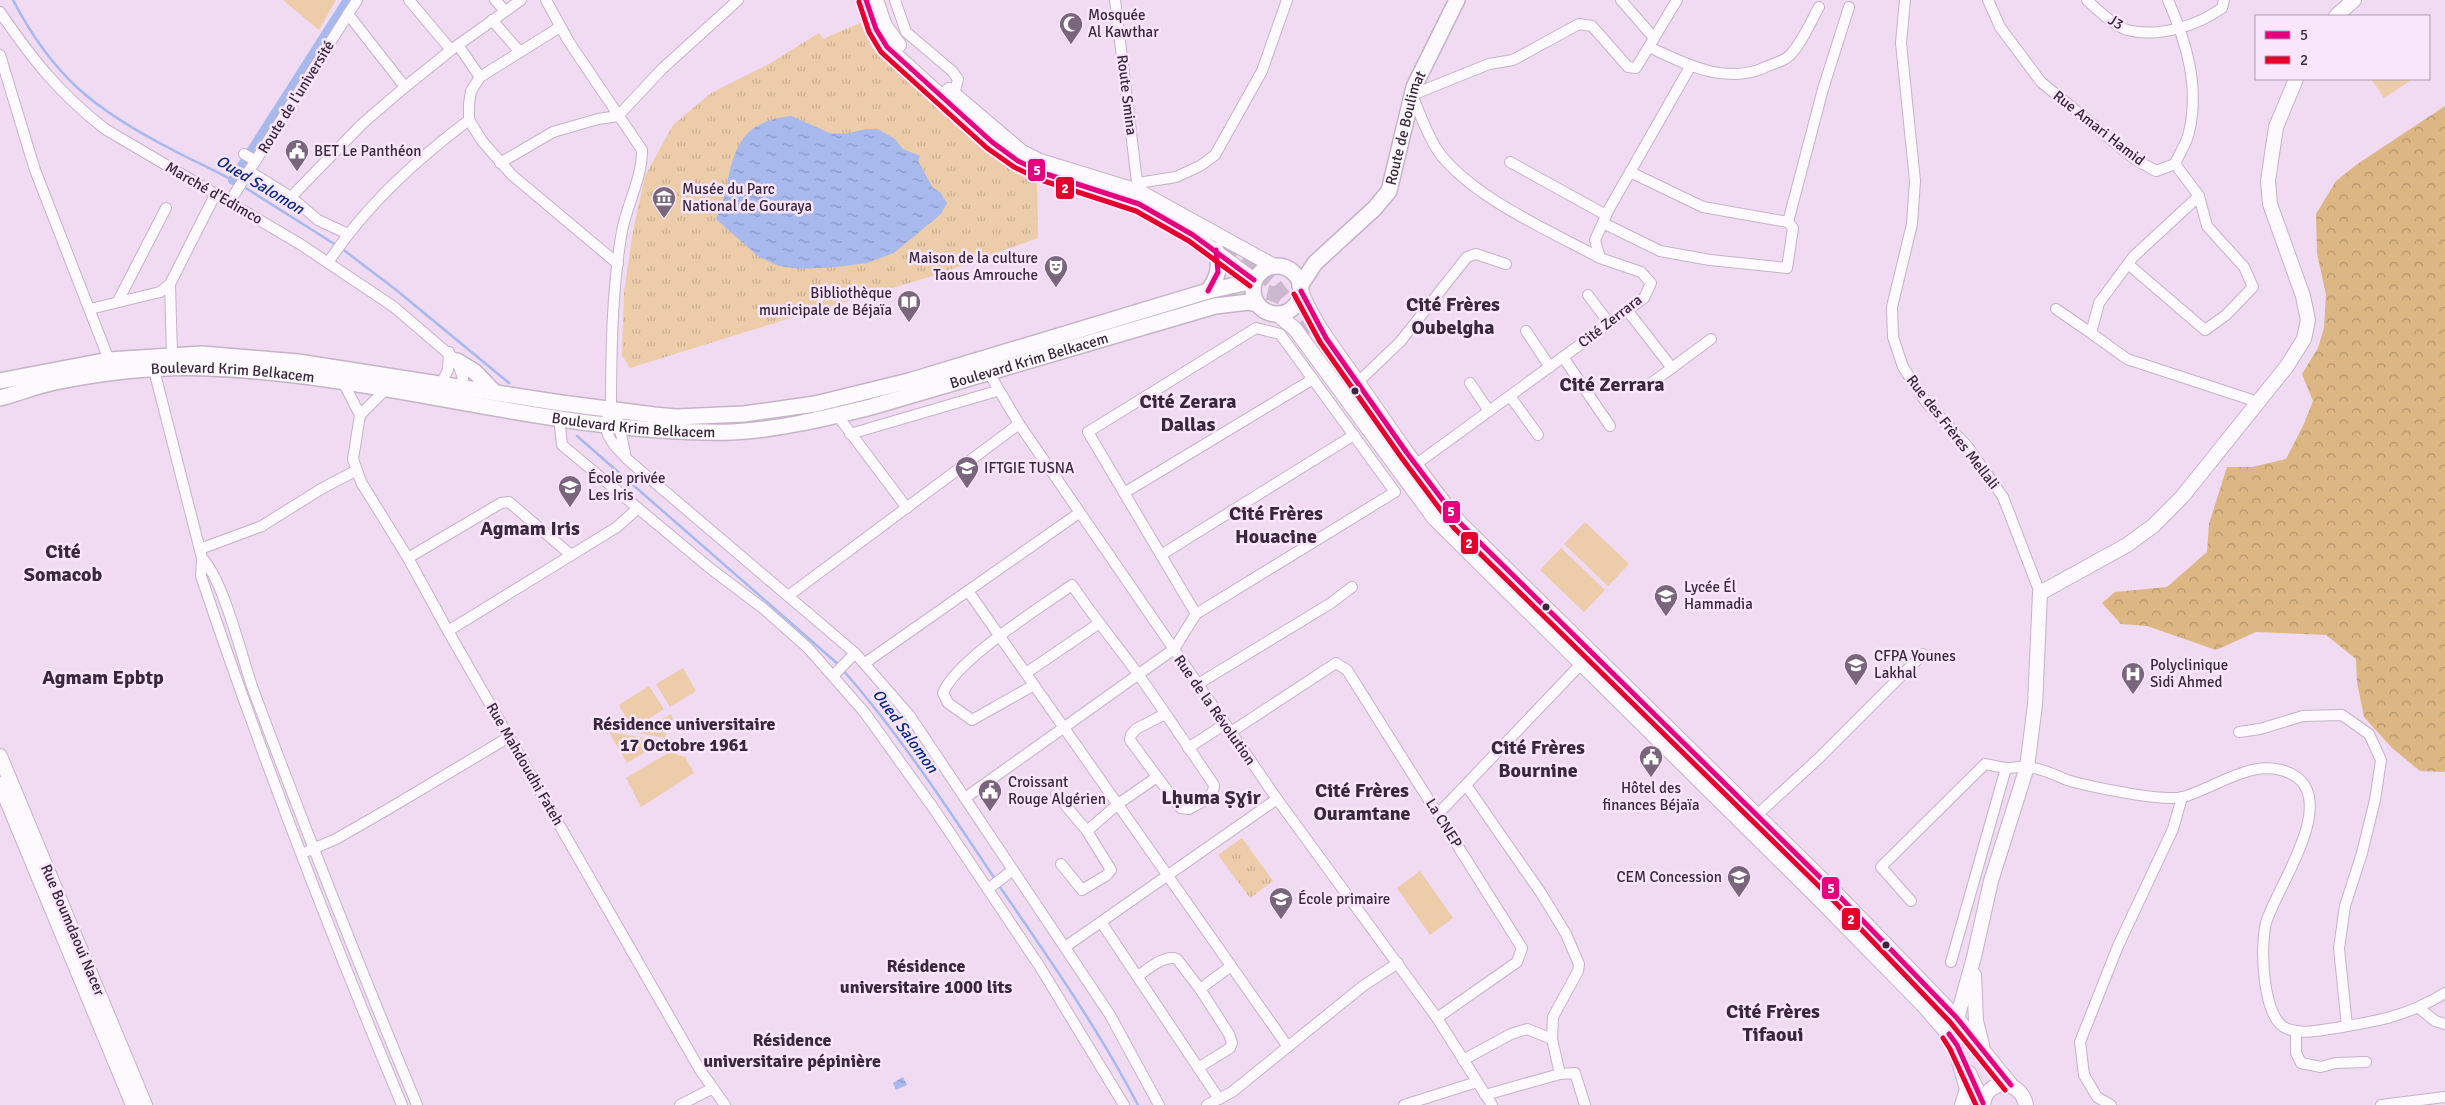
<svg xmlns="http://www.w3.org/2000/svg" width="2445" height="1105" font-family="Signika,sans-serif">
  <defs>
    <pattern id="forest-crowns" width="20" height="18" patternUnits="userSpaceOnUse" patternTransform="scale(1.25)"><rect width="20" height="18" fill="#dcb783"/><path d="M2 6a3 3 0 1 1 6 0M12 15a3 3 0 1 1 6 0" fill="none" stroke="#b3956c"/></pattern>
    <pattern id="park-tufts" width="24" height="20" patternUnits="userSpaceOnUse" patternTransform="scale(1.25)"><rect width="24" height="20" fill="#edcca9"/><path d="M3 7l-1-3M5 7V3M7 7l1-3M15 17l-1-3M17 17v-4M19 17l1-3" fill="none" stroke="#ccaf92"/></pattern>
    <pattern id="water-ripples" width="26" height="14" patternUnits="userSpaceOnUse" patternTransform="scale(1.25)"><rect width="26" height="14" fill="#a8b9ee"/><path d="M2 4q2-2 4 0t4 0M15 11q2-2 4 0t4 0" fill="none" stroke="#8a96c2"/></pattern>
  </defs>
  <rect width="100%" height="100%" fill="#f0dbf2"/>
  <g fill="#edcca9">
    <polygon points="283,0 336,0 319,30"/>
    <polygon points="2371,79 2413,79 2384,98"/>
    <polygon points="1585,522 1629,564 1608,586 1564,544"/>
    <polygon points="1561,548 1605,590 1584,612 1540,570"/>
    <polygon points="683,668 696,691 670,707 656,684"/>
    <polygon points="649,686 664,709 633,729 619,705"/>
    <polygon points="671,714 673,719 668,726 665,738 638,733"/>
    <polygon points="609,732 663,741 627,763"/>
    <polygon points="673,750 678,755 685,757 694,773 641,807 626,778"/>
    <polygon points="1420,871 1453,918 1430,935 1397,888"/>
  </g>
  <polygon fill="url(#forest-crowns)" points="2445,106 2445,772 2420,771 2392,748 2364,717 2357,683 2356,659 2326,635 2256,632 2216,650 2147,626 2121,624 2102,603 2115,592 2167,587 2207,552 2209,524 2227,467 2252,467 2286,459 2303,426 2313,401 2302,374 2318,348 2324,328 2326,295 2317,253 2316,214 2336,181 2356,165"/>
  <g fill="url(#park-tufts)">
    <polygon points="860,23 872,48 1003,161 1037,180 1038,238 936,275 781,321 630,368 622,355 624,292 633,231 645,176 673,125 711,93 769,64 819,33 823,39"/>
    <polygon points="1242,838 1273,881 1250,898 1218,855"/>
  </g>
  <g fill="url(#water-ripples)">
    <path d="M791,116L830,133L845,134L866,129H878L895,139L903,149L920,156L918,161L933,188L940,192L947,203L941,214L894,253L867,263L836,267L800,269L779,266L759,257L716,219C720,209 724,199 726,189C735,145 742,122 791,116Z"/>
    <polygon points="903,1077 907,1085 896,1090 893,1083"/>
  </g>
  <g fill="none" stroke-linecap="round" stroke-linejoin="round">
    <g stroke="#a8b9ee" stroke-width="2.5">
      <path d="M13,0C53,77 95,110 171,149C193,161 217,171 239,184"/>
      <polyline points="244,187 336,245"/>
      <polyline points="341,248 395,289 509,383"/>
      <polyline points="577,436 839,665"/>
      <path d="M843,670C900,735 947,807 995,879"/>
      <path d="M998,884C1047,956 1098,1028 1138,1105"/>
    </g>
    <polyline stroke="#a8b9ee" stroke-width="10" points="233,180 348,0"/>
    <polyline stroke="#cbb7ce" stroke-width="14" stroke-dasharray="14 7" stroke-linecap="butt" points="1227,245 1275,285 1290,304"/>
    <path stroke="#cbb7ce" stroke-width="15" stroke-dasharray="15 8" stroke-linecap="butt" d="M1222,295C1247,290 1269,286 1290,304L1359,396L1373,410"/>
    <g stroke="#c6b3c8" stroke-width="12">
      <g id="street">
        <polyline points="409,0 451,50"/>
        <polyline points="495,0 505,11"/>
        <path d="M546,0L569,42L642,150C642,179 627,204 622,231C612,288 611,352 611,410C598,431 613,444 627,459L855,653L910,716L1110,1015L1159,1105"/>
        <polyline points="895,0 906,32 952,71 958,79 954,94"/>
        <polyline points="1115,0 1138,190"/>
        <polyline points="1621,0 1654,38"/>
        <polyline points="1905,0 1901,43 1915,181 1912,224 1892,307 1893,337 1903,367 1926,402 1968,447 2003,497 2040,593"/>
        <path d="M1988,0L2000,27L2041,82L2136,160L2156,171L2175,164C2179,154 2187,143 2189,132C2200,87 2186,41 2168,0"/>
        <path d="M2087,0C2096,9 2115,26 2127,30C2158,38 2197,26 2222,8L2224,0"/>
        <path d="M0,12C32,59 59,93 105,129L300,244L394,307L457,361L463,378L459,391"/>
        <polyline points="348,14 405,87 451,50 521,0"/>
        <polyline points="492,20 520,52"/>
        <polyline points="560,27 480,77 471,91 469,104 469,120 482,141 512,175 618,264"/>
        <polyline points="458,45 480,77"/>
        <path d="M1649,47C1687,65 1728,86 1768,66C1775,63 1784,61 1789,56C1802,43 1810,23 1819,7"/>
        <polyline points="0,55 35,170 109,360"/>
        <polyline points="244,154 256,161"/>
        <polyline points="1510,162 1606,215"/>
        <polyline points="500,163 553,132 598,119 618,116 662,69 738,0"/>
        <polyline points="2175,164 2199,196 2133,257 2099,303 2091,333 2127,359 2258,402"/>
        <polyline points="1630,172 1703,207 1788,222 1823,89 1849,7"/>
        <polyline points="1138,183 1176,177 1200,166 1215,155 1262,71 1287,0"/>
        <polyline points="291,197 362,124 405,87"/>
        <polyline points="229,203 249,171"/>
        <polyline points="1603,223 1660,251 1710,260 1787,268 1793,228 1788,222"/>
        <polyline points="348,234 318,220 291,197 249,171 357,0"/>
        <path d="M1600,258C1550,231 1471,197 1438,151C1427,135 1420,113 1412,95L1489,64L1513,60L1579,24L1592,26L1628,67L1636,68L1677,0"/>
        <path d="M328,263C364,207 417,159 469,120"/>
        <polyline points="2128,264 2205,330 2226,315 2253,287 2244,267 2207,226 2199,196"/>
        <polyline points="170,284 172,355"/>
        <polyline points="1588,295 1609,323"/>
        <polyline points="118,301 166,208"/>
        <polyline points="90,309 160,292 170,284 215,195"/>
        <polyline points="2056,309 2091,333"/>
        <polyline points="1627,310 1672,368"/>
        <polyline points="1526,331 1550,367"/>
        <polyline points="1563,357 1610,426"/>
        <polyline points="986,368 1019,424 1277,799 1437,1018 1492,1105"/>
        <path d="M154,370L202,558L201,576C261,755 329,931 402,1105"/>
        <polyline points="343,382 360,415 353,459 361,482 408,558 448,631 700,1070 725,1105"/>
        <polyline points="1358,382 1400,342 1467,257 1476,254 1506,264"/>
        <polyline points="1470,383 1489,411"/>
        <polyline points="440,385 448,370 449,352"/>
        <polyline points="1646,387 1711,339"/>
        <polyline points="1510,396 1538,435"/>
        <polyline points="611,410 618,421 625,453"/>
        <polyline points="360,415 385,390"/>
        <polyline points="837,415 907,508"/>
        <polyline points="559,417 562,445 711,569 764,609 808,648 865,713 934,809 1040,967 1124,1105"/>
        <polyline points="850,434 997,391"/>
        <polyline points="1415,465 1644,298 1651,283 1641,272 1600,258 1595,240 1609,209 1690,67"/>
        <polyline points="1124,493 1313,379"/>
        <polyline points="200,549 262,526 321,489 357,470"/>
        <polyline points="1161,555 1354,435"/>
        <path d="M202,558C224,580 242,659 254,692C306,831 360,968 417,1105"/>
        <polyline points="408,558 501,503 509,502 571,555"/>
        <polyline points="968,591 1288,1047"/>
        <polyline points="788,596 1019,424"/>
        <polyline points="448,631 617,527 638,508"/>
        <polyline points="865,663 1079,513"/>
        <polyline points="1026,673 1098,624"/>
        <polyline points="833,676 855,653"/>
        <polyline points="1198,684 1331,603 1352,587"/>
        <path d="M1034,685L972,720L948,703L943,693C956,660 1041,607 1072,585C1093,616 1116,644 1138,674C1164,711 1189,748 1214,785C1214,798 1199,803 1189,809L1181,808L1175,801L1130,740L1131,735L1136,729L1165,714"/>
        <polyline points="1231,732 1336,663 1347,670 1522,948 1517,962 1437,1018"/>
        <polyline points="2239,732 2260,729 2303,716 2342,715 2369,734 2381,760 2375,800 2362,853 2345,906 2339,948 2347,1026"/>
        <polyline points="1188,748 1225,724"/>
        <polyline points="1466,785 1541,893 1566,934 1579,964 1578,971 1553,1017 1552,1039 1560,1074"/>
        <polyline points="1056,794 1087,831 1111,870 1107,875 1082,890 1061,864"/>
        <polyline points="965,798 1174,649 1196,614 1395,492 1280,334 1256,328 1088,432 1196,614"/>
        <polyline points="1438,814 1581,664"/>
        <polyline points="1757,815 1819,758 1923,654"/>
        <polyline points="1087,831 1118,804 1157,777"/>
        <polyline points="308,851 336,839 390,808 509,737"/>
        <polyline points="988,889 1013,870"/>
        <path d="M1911,901L1881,867L1985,764C1992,765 2000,768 2008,768C2014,768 2020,766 2027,767C2041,768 2057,776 2070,781C2092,787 2163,802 2183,797C2218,787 2258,753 2295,776C2338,804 2275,890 2266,923C2260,946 2262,1021 2288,1029C2301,1034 2316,1031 2329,1029C2374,1022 2406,1017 2445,993"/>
        <polyline points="1101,922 1219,1099"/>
        <polyline points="1065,947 1277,799"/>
        <polyline points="1951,962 2006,768"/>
        <path d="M1138,976C1148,969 1165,954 1177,959L1200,989"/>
        <polyline points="2419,1008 2435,1021 2445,1024"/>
        <polyline points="2296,1031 2296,1053 2301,1063 2321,1067 2335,1063 2366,1062"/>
        <polyline points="1463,1060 1511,1034 1527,1029 1552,1039"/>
        <polyline points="1198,1068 1230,1048 1232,1043 1229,1034 1200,989 1231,966"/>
        <polyline points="1485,1095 1560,1074 1575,1073 1585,1105"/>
        <polyline points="680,1105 713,1088"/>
        <polyline points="1207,1105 1232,1092 1363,986 1398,963"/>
        <polyline points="1404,1105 1477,1082"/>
        <polyline points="2111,1105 2097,1097 2084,1075 2080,1042 2118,946 2173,829 2182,797"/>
        <polyline points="2381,1105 2445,1097"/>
      </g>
    </g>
    <g stroke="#c6b3c8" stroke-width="16">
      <g id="secondary">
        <polyline points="866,0 876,29 887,47 992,142 1018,161 1043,173 1139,204 1193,235 1254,280"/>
        <polyline points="876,0 885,26 899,45"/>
        <polyline points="2336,16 2354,0"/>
        <polyline points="949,90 1022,152 1040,161 1138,191 1274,266"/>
        <path d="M1301,291C1314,324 1337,352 1357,381C1390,429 1423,477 1460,523L1837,894L1956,1017L2011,1085"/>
        <polyline points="1277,314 1295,329 1434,518 1821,901 1922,1004 1955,1042"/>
        <polyline points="0,756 145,1105"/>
        <polyline points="0,784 133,1105"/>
        <polyline points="1974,975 1976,1021 1982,1045"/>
        <polyline points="1969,1073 1983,1103"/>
        <polyline points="1962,1105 1967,1089 1952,1037 1974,957 1991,881 2027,767 2035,705 2040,593 2127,545 2153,526 2182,497 2287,366 2304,339 2308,320 2303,296 2270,204 2268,181 2276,127 2296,79"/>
        <path d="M1983,1105C1986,1077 2021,1079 2026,1105"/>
      </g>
    </g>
    <g stroke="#c6b3c8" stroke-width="18">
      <g id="primary">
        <circle cx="1277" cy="290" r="24"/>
        <path id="s1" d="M1300,286L1315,263L1375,208L1389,191L1414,87L1457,0"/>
        <path d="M1208,291C1218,278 1221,266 1216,250"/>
        <polyline points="457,361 475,372 495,393"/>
        <polyline points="0,381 109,360 202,354 298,362 561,403 654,415 676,417 744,414 815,404 909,381 1208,291 1254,281"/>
        <path id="s2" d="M0,398C19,393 36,386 55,382C105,372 159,366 209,368C383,374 558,436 732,432C778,430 826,418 871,407L1215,306L1249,302L1257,304"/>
      </g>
    </g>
    <use href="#street" stroke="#fdfafd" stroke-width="10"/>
    <use href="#secondary" stroke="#fdfafd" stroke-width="14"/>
    <use href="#primary" stroke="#fdfafd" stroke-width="15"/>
    <g stroke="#fae6fc" stroke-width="9">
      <g id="bus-1">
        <polyline points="866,0 876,29 887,47 992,142 1018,161 1043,173 1139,204 1193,235 1254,280"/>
        <polyline points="1208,291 1218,272 1216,250"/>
        <polyline points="1301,291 1326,338 1407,453 1460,523 1837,894 1956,1017 2011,1085"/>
        <polyline points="1949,1034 1957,1045 1983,1103"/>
      </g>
    </g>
    <g stroke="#fae6fc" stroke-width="9">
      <g id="bus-2">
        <polyline points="859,2 869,32 881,52 987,148 1014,167 1041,180 1136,211 1189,241 1250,286"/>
        <polyline points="1294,294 1320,342 1401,457 1454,528 1832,899 1950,1022 2005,1090"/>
        <polyline points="1943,1038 1950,1049 1976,1105"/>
      </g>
    </g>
    <use href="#bus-1" stroke="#e5007d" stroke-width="5"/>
    <use href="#bus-2" stroke="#e4002b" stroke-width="5"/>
  </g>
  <defs>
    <g id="mosque-pin" transform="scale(1.25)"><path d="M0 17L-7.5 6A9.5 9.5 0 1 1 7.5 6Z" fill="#79667c" stroke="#fae6fc"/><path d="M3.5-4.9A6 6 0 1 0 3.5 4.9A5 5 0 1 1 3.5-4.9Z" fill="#fff"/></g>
    <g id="civic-pin" transform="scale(1.25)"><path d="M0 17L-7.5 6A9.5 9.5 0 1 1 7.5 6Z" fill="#79667c" stroke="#fae6fc"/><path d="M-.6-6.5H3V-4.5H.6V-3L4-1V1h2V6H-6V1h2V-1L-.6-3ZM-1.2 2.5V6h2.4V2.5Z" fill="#fff"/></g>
    <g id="museum-pin" transform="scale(1.25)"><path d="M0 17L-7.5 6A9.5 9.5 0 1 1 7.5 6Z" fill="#79667c" stroke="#fae6fc"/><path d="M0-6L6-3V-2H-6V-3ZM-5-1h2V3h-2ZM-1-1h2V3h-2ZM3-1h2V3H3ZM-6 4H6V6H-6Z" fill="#fff"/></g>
    <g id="theatre-pin" transform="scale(1.25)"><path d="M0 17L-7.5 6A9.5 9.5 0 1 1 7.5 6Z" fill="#79667c" stroke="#fae6fc"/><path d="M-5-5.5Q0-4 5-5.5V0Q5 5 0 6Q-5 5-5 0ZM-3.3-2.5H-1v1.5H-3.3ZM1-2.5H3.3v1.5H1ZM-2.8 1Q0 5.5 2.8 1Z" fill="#fff"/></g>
    <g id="library-pin" transform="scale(1.25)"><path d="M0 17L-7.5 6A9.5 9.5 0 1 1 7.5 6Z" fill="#79667c" stroke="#fae6fc"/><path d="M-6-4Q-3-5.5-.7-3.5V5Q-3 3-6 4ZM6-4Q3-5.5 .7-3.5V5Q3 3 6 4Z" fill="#fff"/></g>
    <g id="school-pin" transform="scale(1.25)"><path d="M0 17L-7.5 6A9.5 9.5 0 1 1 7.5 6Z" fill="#79667c" stroke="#fae6fc"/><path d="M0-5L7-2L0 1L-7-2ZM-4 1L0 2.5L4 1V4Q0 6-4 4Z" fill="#fff"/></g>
    <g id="university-pin" transform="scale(1.25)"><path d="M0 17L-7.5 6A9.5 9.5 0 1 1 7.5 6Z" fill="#79667c" stroke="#fae6fc"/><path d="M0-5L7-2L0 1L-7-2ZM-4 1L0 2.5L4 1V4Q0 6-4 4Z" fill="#fff"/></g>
    <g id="hospital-pin" transform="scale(1.25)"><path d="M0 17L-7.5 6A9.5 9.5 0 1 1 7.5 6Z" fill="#79667c" stroke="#fae6fc"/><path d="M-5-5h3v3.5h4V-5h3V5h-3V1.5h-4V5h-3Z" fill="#fff"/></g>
  </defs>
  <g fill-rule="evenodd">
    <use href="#mosque-pin" x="1071" y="24"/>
    <use href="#civic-pin" x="297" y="151"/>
    <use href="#museum-pin" x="664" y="198"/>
    <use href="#theatre-pin" x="1056" y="267"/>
    <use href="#library-pin" x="909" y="302"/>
    <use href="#school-pin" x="967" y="468"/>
    <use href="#school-pin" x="570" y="487"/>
    <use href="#school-pin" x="1666" y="596"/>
    <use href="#university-pin" x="1856" y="665"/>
    <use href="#hospital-pin" x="2133" y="674"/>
    <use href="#civic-pin" x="1651" y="757"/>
    <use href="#civic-pin" x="990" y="791"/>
    <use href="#school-pin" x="1739" y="877"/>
    <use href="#school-pin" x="1281" y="899"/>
  </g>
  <g fill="#39273c" stroke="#fae6fc" stroke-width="2">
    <circle cx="1355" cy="391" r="4.5"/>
    <circle cx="1546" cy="607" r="4.5"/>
    <circle cx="1886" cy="945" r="4.5"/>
  </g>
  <g text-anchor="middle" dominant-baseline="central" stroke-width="5" stroke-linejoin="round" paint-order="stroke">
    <g font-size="15" fill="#39273c" stroke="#fae6fc" text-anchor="start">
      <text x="1088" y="15">Mosquée<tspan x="1088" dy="17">Al Kawthar</tspan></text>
      <text x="314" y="151">BET Le Panthéon</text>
      <text x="682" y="189">Musée du Parc<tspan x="682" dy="17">National de Gouraya</tspan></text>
      <text x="1038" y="258" text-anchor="end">Maison de la culture<tspan x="1038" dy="17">Taous Amrouche</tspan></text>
      <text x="892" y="293" text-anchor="end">Bibliothèque<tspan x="892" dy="17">municipale de Béjaïa</tspan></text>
      <text x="984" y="468">IFTGIE TUSNA</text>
      <text x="588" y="478">École privée<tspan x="588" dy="17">Les Iris</tspan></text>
      <text x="1684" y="587">Lycée Él<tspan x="1684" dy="17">Hammadia</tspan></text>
      <text x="1874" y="656">CFPA Younes<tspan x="1874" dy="17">Lakhal</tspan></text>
      <text x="2150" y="665">Polyclinique<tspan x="2150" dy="17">Sidi Ahmed</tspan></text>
      <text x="1008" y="782">Croissant<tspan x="1008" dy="17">Rouge Algérien</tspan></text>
      <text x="1651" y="788" text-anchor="middle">Hôtel des<tspan x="1651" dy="17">finances Béjaïa</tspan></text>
      <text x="1722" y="877" text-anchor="end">CEM Concession</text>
      <text x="1298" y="899">École primaire</text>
    </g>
    <g font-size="15" fill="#39273c" stroke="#fae6fc">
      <text transform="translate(2116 22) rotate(31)">J3</text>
      <text transform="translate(1127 95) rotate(83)">Route Smina</text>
      <text transform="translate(296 97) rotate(-58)">Route de l'université</text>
      <text stroke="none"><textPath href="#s1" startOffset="196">Route de Boulimat</textPath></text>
      <text transform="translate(2099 128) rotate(38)">Rue Amari Hamid</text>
      <text transform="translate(214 193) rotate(30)">Marché d'Edimco</text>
      <text transform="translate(1610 321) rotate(-38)">Cité Zerrara</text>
      <text stroke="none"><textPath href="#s2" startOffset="1046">Boulevard Krim Belkacem</textPath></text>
      <text stroke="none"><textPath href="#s2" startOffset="236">Boulevard Krim Belkacem</textPath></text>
      <text stroke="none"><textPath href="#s2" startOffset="641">Boulevard Krim Belkacem</textPath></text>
      <text transform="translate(1953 432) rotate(52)">Rue des Frères Mellali</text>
      <text transform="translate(1215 710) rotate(55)">Rue de la Révolution</text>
      <text transform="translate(525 764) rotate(60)">Rue Mahdoudhi Fateh</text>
      <text transform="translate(1444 823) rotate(58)">La CNEP</text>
      <text transform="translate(73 930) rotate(67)">Rue Boumdaoui Nacer</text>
    </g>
    <g font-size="16" font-style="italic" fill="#042b87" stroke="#fae6fc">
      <text transform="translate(260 185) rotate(31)">Oued Salomon</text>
      <text transform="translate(905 731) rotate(54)">Oued Salomon</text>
    </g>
    <g font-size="18" font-weight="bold" fill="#39273c" stroke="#fae6fc">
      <text x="684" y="724">Résidence universitaire<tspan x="684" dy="21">17 Octobre 1961</tspan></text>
      <text x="926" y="966">Résidence<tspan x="926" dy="21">universitaire 1000 lits</tspan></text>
      <text x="792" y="1040">Résidence<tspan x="792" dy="21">universitaire pépinière</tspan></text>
    </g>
    <g font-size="20" font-weight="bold" fill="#39273c" stroke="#fae6fc">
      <text x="1453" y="304">Cité Frères<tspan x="1453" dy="23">Oubelgha</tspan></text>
      <text x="1612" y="384">Cité Zerrara</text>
      <text x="1188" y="401">Cité Zerara<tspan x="1188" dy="23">Dallas</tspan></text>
      <text x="1276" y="513">Cité Frères<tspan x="1276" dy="23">Houacine</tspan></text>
      <text x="530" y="528">Agmam Iris</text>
      <text x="63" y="551">Cité<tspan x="63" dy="23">Somacob</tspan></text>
      <text x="103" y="677">Agmam Epbtp</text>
      <text x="1538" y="747">Cité Frères<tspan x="1538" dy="23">Bournine</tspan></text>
      <text x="1362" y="790">Cité Frères<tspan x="1362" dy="23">Ouramtane</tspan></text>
      <text x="1211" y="797">Lḥuma Ṣɣir</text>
      <text x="1773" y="1011">Cité Frères<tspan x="1773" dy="23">Tifaoui</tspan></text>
    </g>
  </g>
  <g stroke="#fae6fc" stroke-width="2">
    <rect x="1027" y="158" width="19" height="24" rx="5" fill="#e5007d"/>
    <rect x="1055" y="176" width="20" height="24" rx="5" fill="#e4002b"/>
    <rect x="1442" y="500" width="19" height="24" rx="5" fill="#e5007d"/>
    <rect x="1460" y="531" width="19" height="24" rx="5" fill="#e4002b"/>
    <rect x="1821" y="876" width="19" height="24" rx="5" fill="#e5007d"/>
    <rect x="1841" y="907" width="20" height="24" rx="5" fill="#e4002b"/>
  </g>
  <g font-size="14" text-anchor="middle" font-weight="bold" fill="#fff">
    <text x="1037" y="175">5</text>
    <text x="1065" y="193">2</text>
    <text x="1451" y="516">5</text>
    <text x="1469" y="548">2</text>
    <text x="1831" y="893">5</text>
    <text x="1851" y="924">2</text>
  </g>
  <rect x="2255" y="15" width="175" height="65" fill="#fae6fc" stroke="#ad9aaf"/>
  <rect x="2265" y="31" width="25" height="8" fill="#e5007d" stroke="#ad9aaf"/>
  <text x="2300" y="40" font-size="15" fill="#39273c">5</text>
  <rect x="2265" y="56" width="25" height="8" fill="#e4002b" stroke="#ad9aaf"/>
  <text x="2300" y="65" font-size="15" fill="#39273c">2</text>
</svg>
